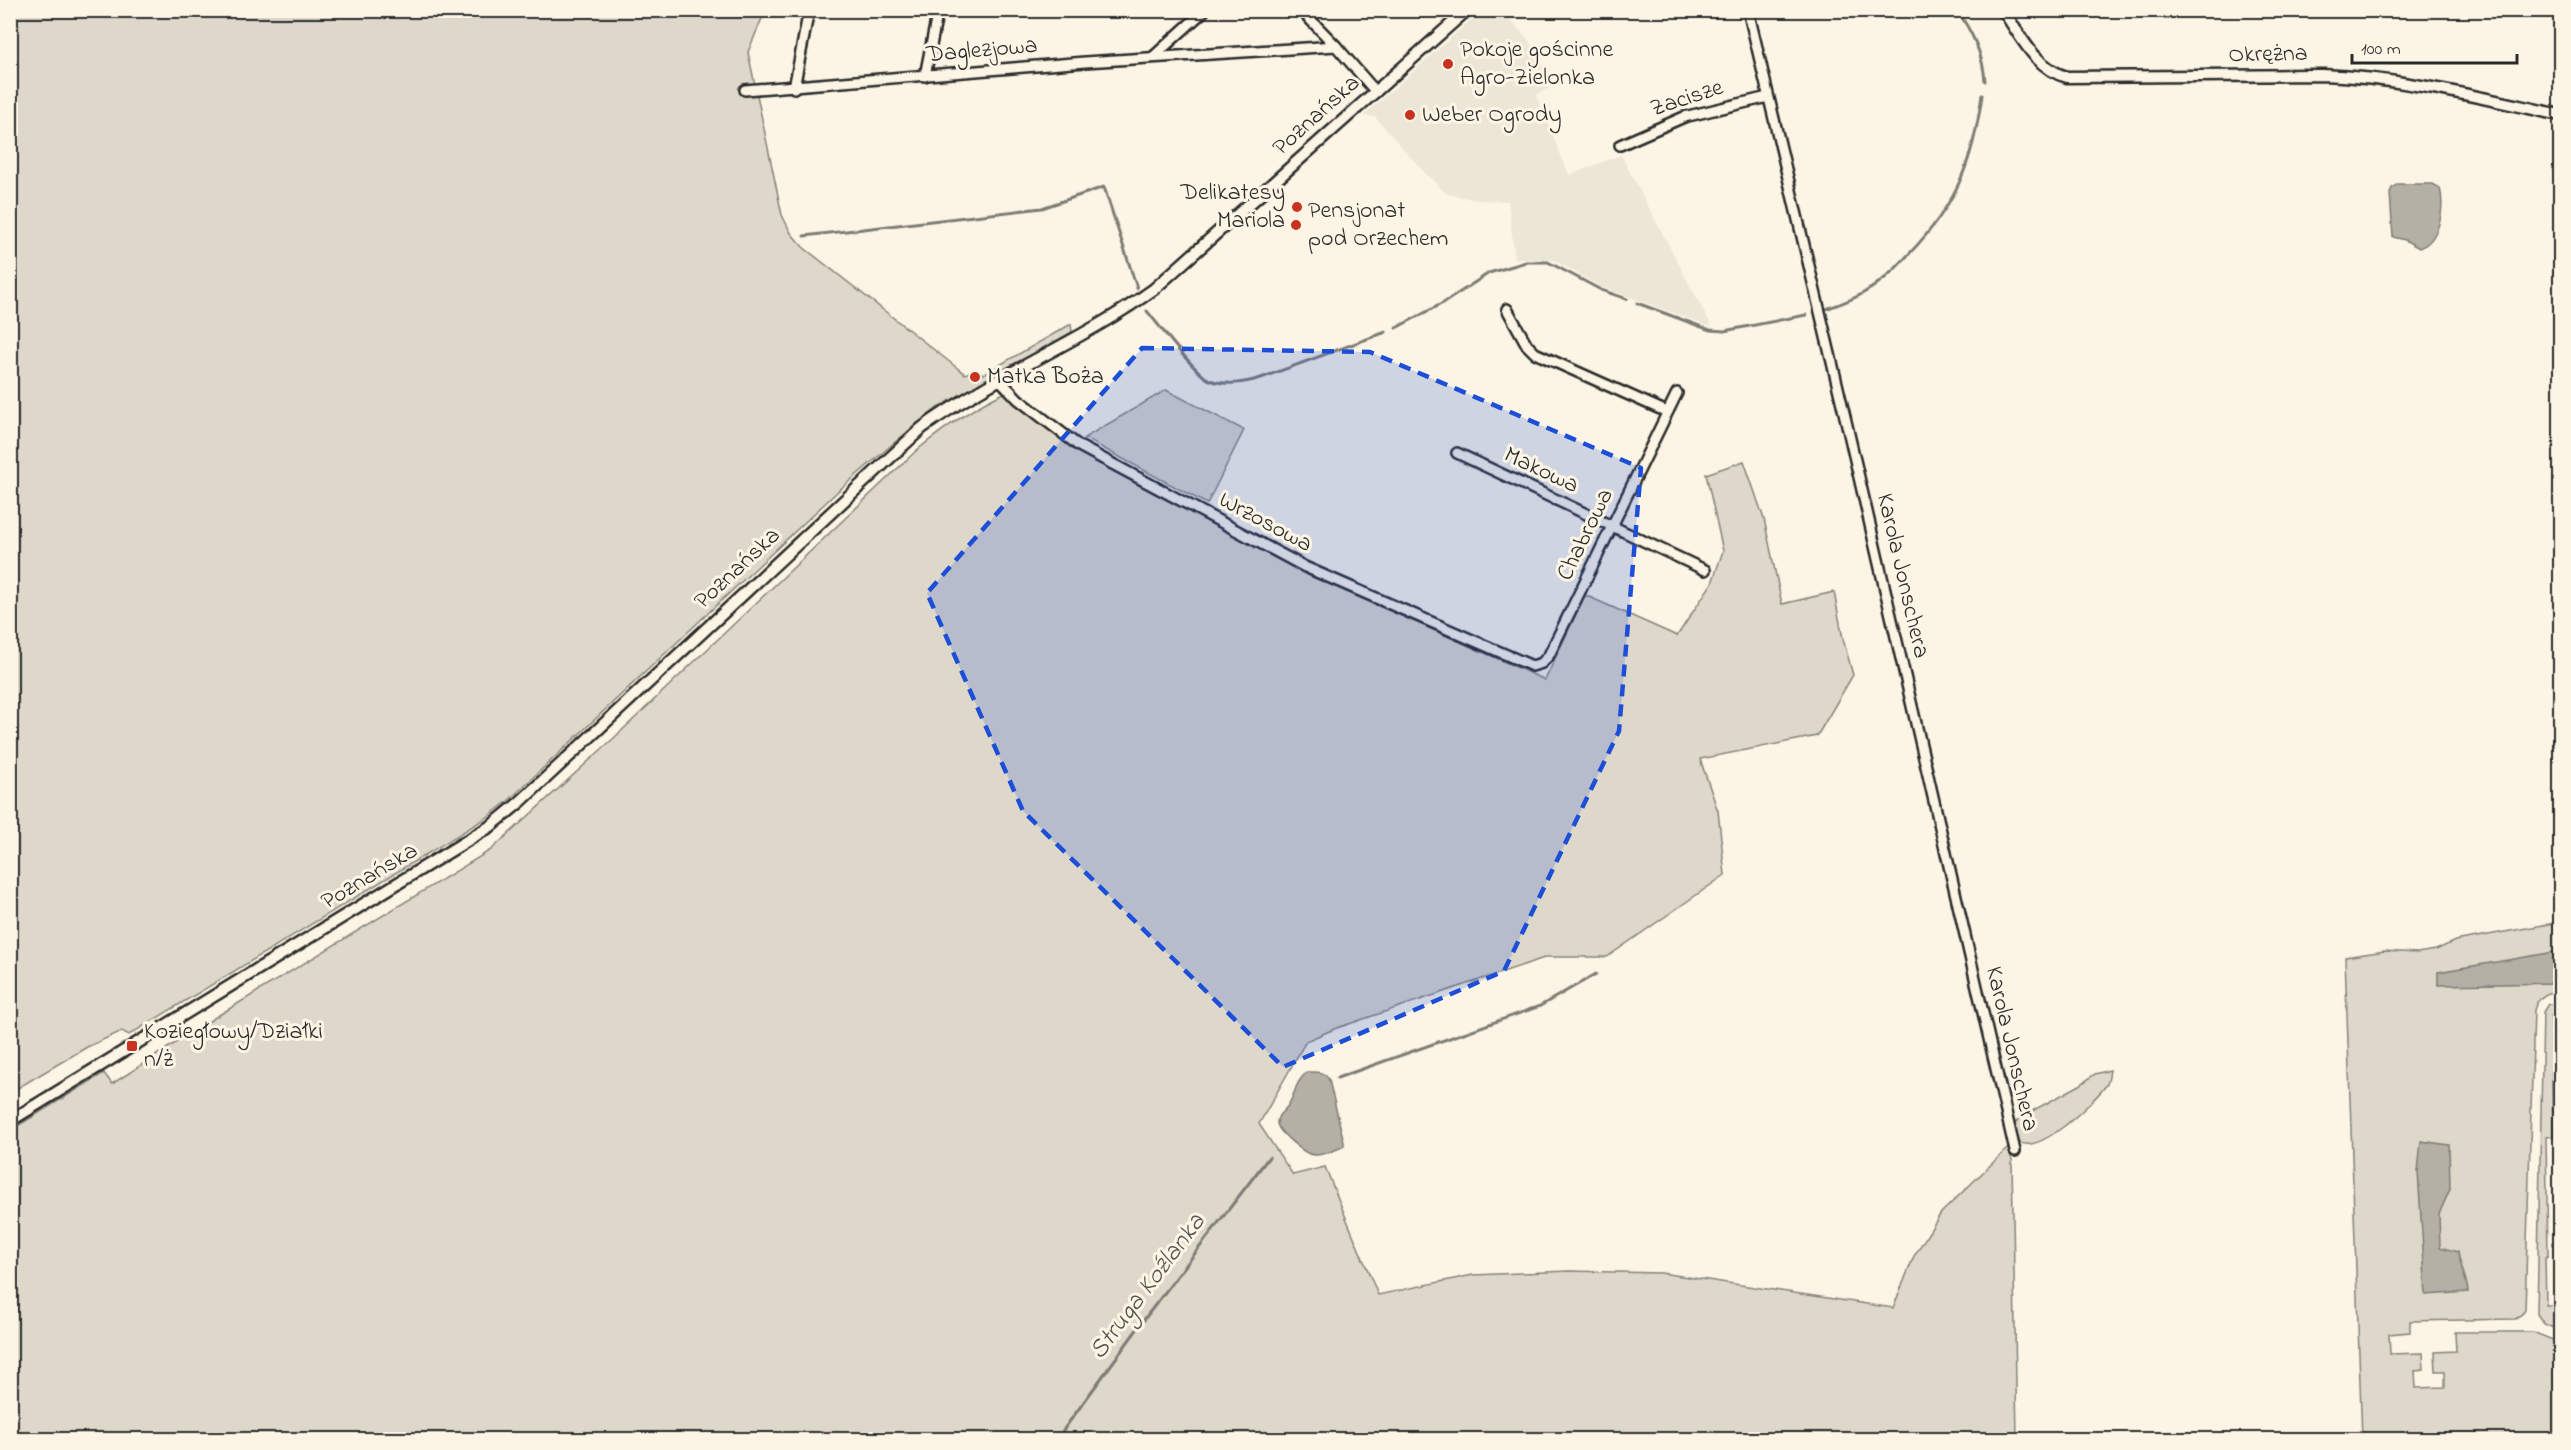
<svg xmlns="http://www.w3.org/2000/svg" width="2571" height="1450" font-family="'Indie Flower',sans-serif">
  <rect width="100%" height="100%" fill="#fcf5e5"/>
  <filter id="ink" filterUnits="userSpaceOnUse"><feTurbulence type="fractalNoise" baseFrequency=".0167" numOctaves="2"/><feDisplacementMap in="SourceGraphic" scale="12" xChannelSelector="R" yChannelSelector="G"/><feConvolveMatrix kernelMatrix="1 2 1 2 8 2 1 2 1" color-interpolation-filters="sRGB"/></filter>
  <g filter="url(#ink)">
    <polygon fill="#ece6d7" points="1481,11 1502,11 1527,38 1555,85 1536,95 1569,175 1621,155 1712,327 1599,286 1554,260 1515,259 1508,201 1477,200 1447,194 1424,172 1375,117 1363,116"/>
    <g fill="#ded8ca" stroke="#84827a" stroke-width="1.5">
      <polygon points="10,11 765,11 748,52 782,215 791,233 803,247 965,374 975,370 984,374 1071,324 1072,332 937,408 895,442 837,492 508,801 486,818 129,1035 122,1031 87,1047 11,1092"/>
      <polygon points="1166,390 1244,430 1207,504 1084,438"/>
      <path d="M1004,393L1075,450L1203,519L1302,571L1545,680L1585,595L1677,636L1712,583L1723,551L1706,474L1744,461L1764,519L1782,604L1834,592L1843,639L1853,675L1817,736L1700,759L1718,811L1725,875L1607,957H1547L1334,1029L1306,1041L1259,1124L1293,1175L1325,1167L1378,1295L1473,1275L1569,1271L1661,1273L1893,1308L1914,1256L1941,1213L2008,1148L2012,1160L2017,1439L11,1440V1130L104,1073L112,1084L214,1018L491,850L614,738L917,450C943,429 973,407 1004,393Z"/>
      <path d="M2560,922V991C2547,992 2538,996 2534,1010L2525,1310L2521,1316L2515,1319L2410,1321V1332L2389,1334L2390,1354L2423,1353L2424,1370L2415,1371L2416,1388L2445,1387V1371H2436L2435,1352L2456,1351L2455,1332H2533L2560,1343V1439H2362L2345,957L2385,951L2417,953L2436,950L2455,941Z"/>
      <polygon points="2548,1004 2560,1004 2560,1016 2551,1016 2553,1136 2546,1137 2548,1256 2545,1257 2546,1305 2560,1305 2560,1331 2544,1324 2537,1314 2543,1012"/>
      <path d="M2110,1070C2109,1075 2109,1080 2107,1084C2095,1101 2018,1179 2012,1126L2021,1117L2080,1085L2095,1074Z"/>
    </g>
    <g fill="#b4b0a5" stroke="#7d7b74" stroke-width="1.5">
      <path d="M2398,184H2433L2440,188C2445,208 2440,241 2419,248L2405,240L2393,237L2390,193L2392,188Z"/>
      <polygon points="2560,951 2560,983 2438,985 2438,972"/>
      <path d="M1307,1072C1317,1072 1324,1071 1329,1080L1344,1142V1146L1340,1148C1332,1151 1322,1156 1313,1155C1304,1154 1277,1131 1277,1123C1277,1115 1282,1113 1286,1108C1296,1096 1293,1084 1307,1072Z"/>
      <path d="M2421,1141L2449,1145L2450,1189L2439,1214L2440,1247L2458,1252C2460,1267 2467,1278 2468,1292L2426,1295L2418,1172Z"/>
    </g>
    <g fill="none" stroke-linecap="round" stroke-linejoin="round">
      <g stroke="#7d7b74" stroke-width="3">
        <path d="M1957,10C1972,32 1983,54 1985,81"/>
        <polyline points="2558,208 2560,207"/>
        <polyline points="804,236 1042,208 1104,187 1137,288"/>
        <polyline points="1637,303 1710,330 1724,331 1806,315"/>
        <path d="M1826,309C1837,305 1849,301 1860,295C1879,285 1895,270 1909,254C1956,205 1973,162 1982,95"/>
        <path d="M1147,311C1158,324 1197,376 1210,380C1227,386 1244,383 1261,378L1386,332"/>
        <polyline points="1396,328 1445,302 1489,273 1526,262 1548,262 1601,290 1627,299"/>
        <polyline points="1337,1078 1540,1006 1596,974"/>
        <polyline points="1056,1440 1149,1313 1269,1157"/>
      </g>
      <g stroke="#2b2b2b" stroke-width="14">
        <g id="minor">
          <polyline points="1301,10 1336,46"/>
          <polyline points="1748,10 1846,421 2015,1151"/>
          <polyline points="1153,57 1205,10"/>
          <polyline points="925,76 938,10"/>
          <polyline points="794,88 809,10"/>
          <polyline points="745,90 1085,62 1336,46 1376,92"/>
          <polyline points="1620,145 1684,117 1768,97"/>
          <polyline points="1507,309 1527,345 1535,353 1667,412"/>
          <polyline points="999,379 1018,399 1079,446 1305,567 1532,666 1542,663 1549,655 1677,393"/>
          <polyline points="1457,453 1705,570"/>
        </g>
      </g>
      <g stroke="#2b2b2b" stroke-width="15">
        <g id="tertiary">
          <path d="M2003,10C2020,35 2036,69 2067,77L2323,75C2404,78 2482,98 2560,115"/>
          <path d="M10,1121L491,826L520,802L922,428C995,375 1081,342 1154,289L1467,10"/>
        </g>
      </g>
      <use href="#minor" stroke="#fcf5e5" stroke-width="9"/>
      <use href="#tertiary" stroke="#fcf5e5" stroke-width="10"/>
    </g>
  </g>
  <path fill="#1d4ed8" fill-opacity="0.2" stroke="#1d4ed8" stroke-width="4.5" stroke-dasharray="12 8" stroke-linejoin="round" d="M1142,348L1370,352L1641,468L1619,731L1504,971L1283,1067L1023,811L927,593Z"/>
  <g fill="#c8321e" stroke="#fcf5e5" stroke-width="2">
    <circle cx="1448" cy="64" r="6"/>
    <circle cx="1410" cy="115" r="6"/>
    <circle cx="1297" cy="207" r="6"/>
    <circle cx="1296" cy="225" r="6"/>
    <circle cx="975" cy="377" r="6"/>
    <rect x="126" y="1040" width="12" height="12" rx="3"/>
  </g>
  <g text-anchor="middle" dominant-baseline="central" stroke-width="6" stroke-linejoin="round" paint-order="stroke">
    <g font-size="24" fill="#2b2b2b" stroke="#fcf5e5" text-anchor="start">
      <text x="1460" y="50">Pokoje gościnne<tspan x="1460" dy="28">Agro-Zielonka</tspan></text>
      <text x="1422" y="115">Weber Ogrody</text>
      <text x="1285" y="193" text-anchor="end">Delikatesy<tspan x="1285" dy="28">Mariola</tspan></text>
      <text x="1308" y="211">Pensjonat<tspan x="1308" dy="28">pod Orzechem</tspan></text>
      <text x="987" y="377">Matka Boża</text>
      <text x="144" y="1032">Koziegłowy/Działki<tspan x="144" dy="28">n/ż</tspan></text>
    </g>
    <g font-size="24" fill="#2b2b2b" stroke="#fcf5e5">
      <text transform="translate(982 51) rotate(-5)">Daglezjowa</text>
      <text transform="translate(2268 55) rotate(-1)">Okrężna</text>
      <text transform="translate(1687 99) rotate(-18)">Zacisze</text>
      <text transform="translate(1317 116) rotate(-42)">Poznańska</text>
      <text transform="translate(1541 471) rotate(25)">Makowa</text>
      <text transform="translate(1265 523) rotate(28)">Wrzosowa</text>
      <text transform="translate(1586 535) rotate(-64)">Chabrowa</text>
      <text transform="translate(738 569) rotate(-43)">Poznańska</text>
      <text transform="translate(1902 576) rotate(77)">Karola Jonschera</text>
      <text transform="translate(370 877) rotate(-31)">Poznańska</text>
      <text transform="translate(2011 1049) rotate(77)">Karola Jonschera</text>
    </g>
    <g font-size="26" font-style="italic" fill="#545350" stroke="#fcf5e5">
      <text transform="translate(1148 1287) rotate(-53)">Struga Koźlanka</text>
    </g>
  </g>
  <rect width="2571" height="1450" fill="none" stroke="#fcf5e5" stroke-width="36"/>
  <rect x="18" y="18" width="2535" height="1414" fill="none" stroke="#2b2b2b" stroke-width="2" filter="url(#ink)"/>
  <path d="M2352 54v9h165v-9" fill="none" stroke="#2b2b2b" stroke-width="3"/>
  <text x="2361" y="54" font-size="18" fill="#2b2b2b" stroke="#fcf5e5" stroke-width="4.5" paint-order="stroke">100 m</text>
</svg>
